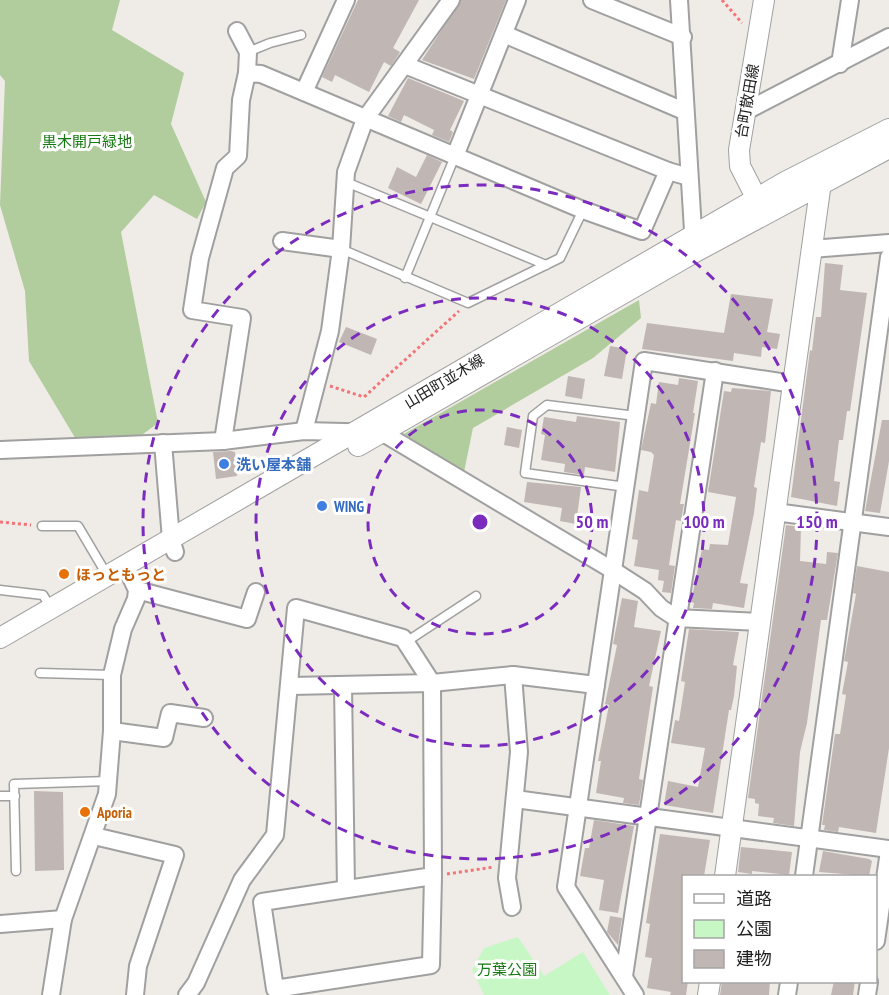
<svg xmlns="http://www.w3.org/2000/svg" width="889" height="995" font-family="'PT Sans Narrow','Noto Sans JP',sans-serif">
  <rect width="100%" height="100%" fill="#efebe6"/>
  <g fill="#b1cc9d">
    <polygon points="0,0 120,0 112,30 184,73 171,124 206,202 197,219 154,195 121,232 158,423 131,443 77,441 29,361 25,291 0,205 5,81 0,75"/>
    <polygon points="639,300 641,318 593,358 473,428 464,472 404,434"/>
  </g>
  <polygon fill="#c8f7c6" points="518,937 544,976 583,952 610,995 484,995 472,970 484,948"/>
  <g fill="#c0b6b3">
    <polygon points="358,0 419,0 393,48 400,52 391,66 384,62 369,92 335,75 332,82 322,77"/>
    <polygon points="461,0 506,0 474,79 422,60"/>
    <polygon points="408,78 464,101 450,130 453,132 449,142 432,135 434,130 404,115 401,122 388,116"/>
    <polygon points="427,155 442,162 421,204 388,188 397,167 416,177"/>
    <polygon points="825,263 843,265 840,290 867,293 850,411 847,411 843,440 839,440 834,481 840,482 837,506 791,497 810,350 812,351 816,317 821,317"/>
    <polygon points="731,294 773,299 767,332 780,334 777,349 762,347 761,357 734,353 733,361 642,349 647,323 724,333"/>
    <polygon points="346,327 377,339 371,355 339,342"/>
    <polygon points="610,346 627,349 622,379 604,376"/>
    <polygon points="568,376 585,379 582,399 565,396"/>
    <polygon points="679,378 698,381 693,413 695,413 680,504 684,504 681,521 676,520 669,565 675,566 671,593 662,592 664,581 658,580 659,570 634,566 638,540 632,539 639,490 648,492 654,455 651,452 641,450 651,403 656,404 659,382 678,385"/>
    <polygon points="732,388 771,391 765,443 761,442 754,487 757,488 754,513 740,583 748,584 744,608 713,603 712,609 693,608 694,603 691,602 702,549 709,550 710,544 728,545 736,497 708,492 724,391 731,392"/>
    <polygon points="577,416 620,422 615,472 585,467 584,475 564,472 565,464 541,460 545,435 541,434 544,417 576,422"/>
    <polygon points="882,420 889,420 889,461 880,513 865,511"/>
    <polygon points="507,427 522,430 519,448 504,445"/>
    <polygon points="231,451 235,452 237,476 216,479 213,452"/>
    <polygon points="527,482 581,487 576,524 560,521 562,508 524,502"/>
    <polygon points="786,525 801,527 800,561 826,564 827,552 838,553 827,620 821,620 807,723 800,752 794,826 773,823 774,818 758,816 759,804 755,803 755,799 748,798"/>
    <polygon points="857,566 889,572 889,748 876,833 839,827 838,832 824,830 825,825 822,825 835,734 840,734 846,695 842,694 848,662 844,661 856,594 853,593"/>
    <polygon points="622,598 638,601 634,627 661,631 649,686 653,687 639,779 643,780 639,805 623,803 624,798 596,793 601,761 598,761 609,705 605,704 617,645 613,644"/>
    <polygon points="689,629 739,632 733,665 737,666 734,696 731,710 729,710 713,813 664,805 668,781 698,787 705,748 671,743 675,720 679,721 685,682 681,681"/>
    <polygon points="34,791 63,792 64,870 35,871"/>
    <polygon points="594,820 634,826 618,913 599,910 604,880 580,876 585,848 589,848"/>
    <polygon points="660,834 710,840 704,876 684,876 684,981 688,981 686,995 670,995 671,992 647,988 652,958 645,957 650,924 646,923"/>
    <polygon points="741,847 792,852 789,875 752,871 752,874 738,872"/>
    <polygon points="823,851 869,859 872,861 869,876 819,872"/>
    <polygon points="610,916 622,918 618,945 607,932"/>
    <polygon points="722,981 770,981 769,995 720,995"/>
    <polygon points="834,981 855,981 853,995 831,995"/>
  </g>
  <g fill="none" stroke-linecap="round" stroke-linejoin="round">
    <g stroke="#a0a0a0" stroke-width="11">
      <g id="service">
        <polyline points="248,52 270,43 301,35"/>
        <polyline points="346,182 546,265"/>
        <polyline points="341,249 468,303 560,258 583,210"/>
        <polyline points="405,278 455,156"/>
        <polyline points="626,487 525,473 533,416 547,405 636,416"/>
        <polyline points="42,526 78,526 107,575"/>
        <polyline points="0,590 43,595 51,608"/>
        <polyline points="406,642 476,596"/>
        <polyline points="40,673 112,675"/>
        <polyline points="0,796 15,796"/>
        <polyline points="16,871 14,784 108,781"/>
      </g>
    </g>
    <g stroke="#a0a0a0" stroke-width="20">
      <g id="minor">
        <polyline points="592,0 683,37"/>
        <polyline points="679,0 694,247"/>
        <polyline points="237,31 248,52 247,73"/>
        <polyline points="504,34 684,111"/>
        <polyline points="840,64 850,0"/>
        <polyline points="405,65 668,171 689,177"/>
        <polyline points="304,92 346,0"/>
        <polyline points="746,111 889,37"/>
        <polyline points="455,156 517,0"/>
        <polyline points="282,241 341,249"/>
        <polyline points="811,249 889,243"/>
        <polyline points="304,431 330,331 341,249 346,172 365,119 451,0"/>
        <polyline points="223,441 242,318 192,310 200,258 225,168 238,156 241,100 247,73 261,74 583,210 642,231 668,171"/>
        <polyline points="163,443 171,539 175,552"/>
        <polyline points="0,450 223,441 304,431 383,433 614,571 645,591 661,608 676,618 760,622"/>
        <polyline points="775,512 889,527"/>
        <polyline points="137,590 247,619 256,592"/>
        <polyline points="343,685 346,889"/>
        <polyline points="291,686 432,683 513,675 596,685"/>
        <polyline points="112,731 164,738 170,713 204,718"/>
        <polyline points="515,799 889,849"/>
        <polyline points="94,836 175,855 138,966 135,995"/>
        <polyline points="804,876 889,257"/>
        <polyline points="512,907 507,878 519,752 513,675"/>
        <polyline points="0,924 63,919"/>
        <polyline points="876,941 889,851"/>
        <polyline points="624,976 715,371"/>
        <polyline points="51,995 63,919 107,794 112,731 112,675 123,629 136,599 137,590 125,565"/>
        <polyline points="187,995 196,983 242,880 275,835 296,608 403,638 432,683 433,876 262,902 275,989 431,965 433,876"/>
        <polyline points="635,995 566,887 644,361 793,384"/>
        <polyline points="787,995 789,982"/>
        <polyline points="867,995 869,982"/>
      </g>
    </g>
    <g stroke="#a0a0a0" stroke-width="22">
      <g id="tertiary">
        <polyline points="762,209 740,166 739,150 764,0"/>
        <polyline points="358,446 695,252 889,148"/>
        <polyline points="0,638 785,182 889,129"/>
        <polyline points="725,876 822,175"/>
        <polyline points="708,995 710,982"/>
      </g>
    </g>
    <g stroke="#f27477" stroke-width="3" stroke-dasharray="3 3" stroke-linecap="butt">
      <polyline points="722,0 742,23"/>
      <polyline points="330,386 364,397 459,311"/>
      <polyline points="0,522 31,525"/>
      <polyline points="447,874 494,867"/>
    </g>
    <use href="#service" stroke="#fff" stroke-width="8"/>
    <use href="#minor" stroke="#fff" stroke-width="16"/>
    <use href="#tertiary" stroke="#fff" stroke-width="20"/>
  </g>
  <g fill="none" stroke="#7b2cbf" stroke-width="3" stroke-dasharray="10 8">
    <circle cx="480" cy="522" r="112"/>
    <circle cx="480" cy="522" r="224"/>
    <circle cx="480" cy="522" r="337"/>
  </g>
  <g fill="#3f7fe0" stroke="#fff" stroke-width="2">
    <circle cx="224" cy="464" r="6"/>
    <circle cx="322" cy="506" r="6"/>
  </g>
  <g fill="#e8710a" stroke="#fff" stroke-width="2">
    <circle cx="64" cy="574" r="6"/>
    <circle cx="85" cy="812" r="6"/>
  </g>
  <g text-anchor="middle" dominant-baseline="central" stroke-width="6" stroke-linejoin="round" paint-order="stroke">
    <g font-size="15" fill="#1f1f1f" stroke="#fff">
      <text transform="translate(747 101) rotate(-80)">台町散田線</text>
      <text transform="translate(444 381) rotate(-31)">山田町並木線</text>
    </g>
    <g font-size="15" fill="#167912" stroke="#fff">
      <text x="87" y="141">黒木開戸緑地</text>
      <text x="507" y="969">万葉公園</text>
    </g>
    <g font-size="15" font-weight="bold" fill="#366cbe" stroke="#fff" text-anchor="start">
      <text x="236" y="464">洗い屋本舗</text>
      <text x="334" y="506">WING</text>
    </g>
    <g font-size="15" font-weight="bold" fill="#c56008" stroke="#fff" text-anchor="start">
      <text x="76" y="574">ほっともっと</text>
      <text x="97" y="812">Aporia</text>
    </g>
  </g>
  <circle cx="480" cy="522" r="9" fill="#7b2cbf" stroke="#fff" stroke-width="3"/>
  <g font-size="18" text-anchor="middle" font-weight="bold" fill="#7b2cbf" stroke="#fff" stroke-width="6" stroke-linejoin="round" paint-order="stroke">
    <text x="592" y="528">50 m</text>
    <text x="704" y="528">100 m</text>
    <text x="817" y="528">150 m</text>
  </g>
  <rect x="682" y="875" width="195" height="108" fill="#ffffff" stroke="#a5a5a5" stroke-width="1.5"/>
  <rect x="694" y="894" width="30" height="9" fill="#ffffff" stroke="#a5a5a5" stroke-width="1.5"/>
  <text x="736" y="905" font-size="18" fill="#1f1f1f">道路</text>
  <rect x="694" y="920" width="30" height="18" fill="#c8f7c6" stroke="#a5a5a5" stroke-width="1.5"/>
  <text x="736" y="935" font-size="18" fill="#1f1f1f">公園</text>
  <rect x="694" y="950" width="30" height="18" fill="#c0b6b3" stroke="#a5a5a5" stroke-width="1.5"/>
  <text x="736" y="965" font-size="18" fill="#1f1f1f">建物</text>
</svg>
